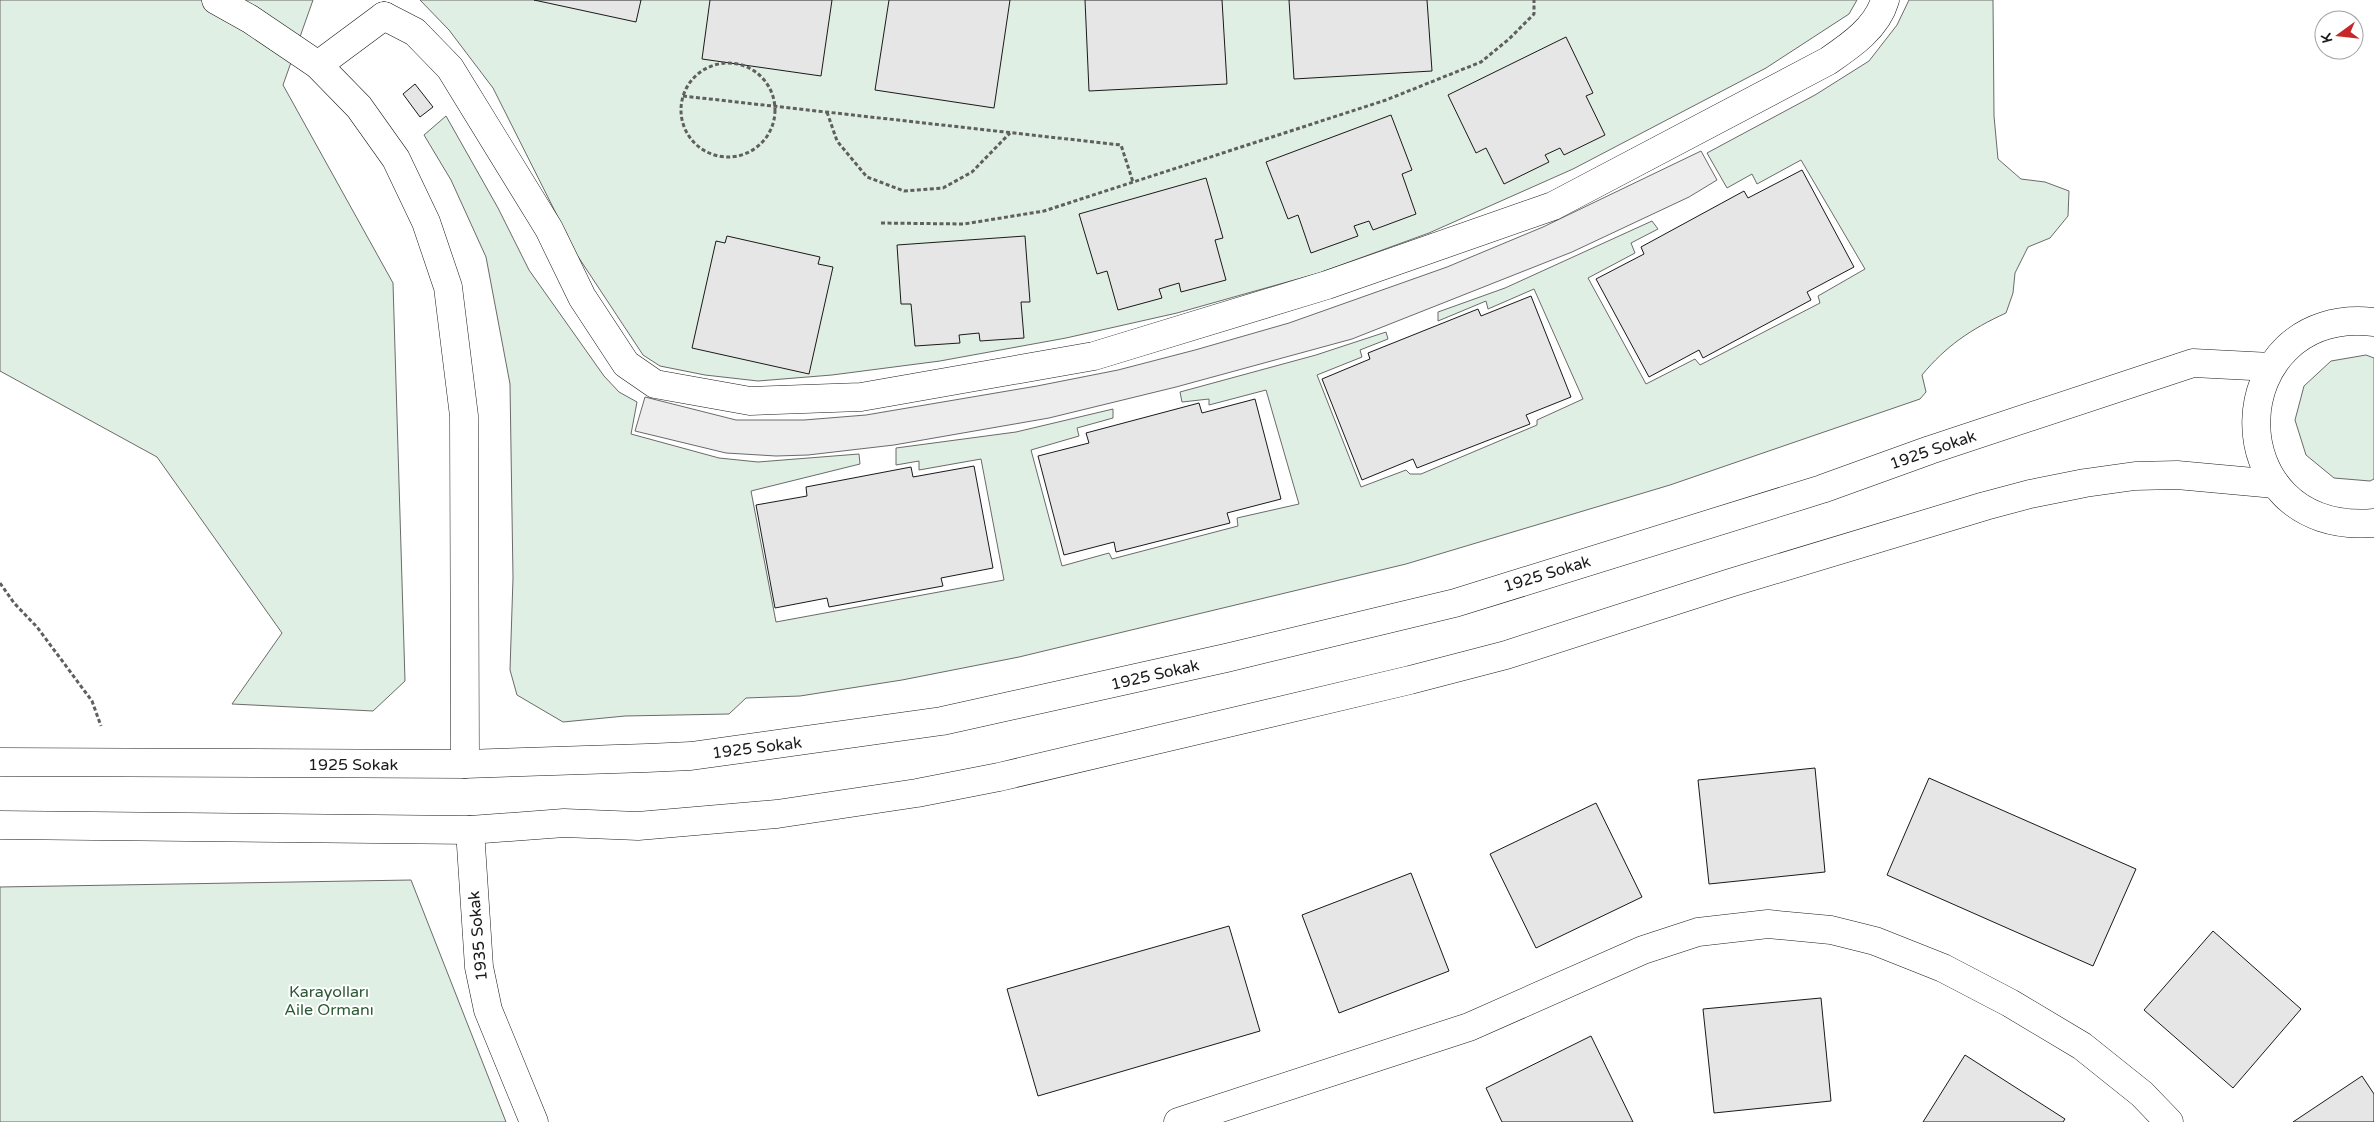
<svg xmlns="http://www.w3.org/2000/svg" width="2374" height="1122" font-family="'Varela Round',sans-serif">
  <rect width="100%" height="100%" fill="#fff"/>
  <g fill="#e0efe3" stroke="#6a6a6a">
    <polygon points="0,0 313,0 283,85 393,283 405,681 373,711 232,704 282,633 157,457 0,371"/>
    <polygon points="420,0 1857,0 1849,14 1766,68 1573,169 1429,233 1319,273 1177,313 1066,338 940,361 832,375 758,381 705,375 660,366 643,355 577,255 493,88 449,30"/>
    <path d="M1909,0H1993L1994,116L1998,159L2021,179L2045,182L2069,191L2068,216L2050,238L2028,247L2015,273L2013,293L2006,313C1971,329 1946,346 1922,375L1926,392L1920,399L1670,485L1406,564L1019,657L902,680L800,696L746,698L729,714L625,716L563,722L517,695L510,670L513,578L510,384L486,257L451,180L424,135L446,116L498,208L529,270L604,376L619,392L637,402L631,434L719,458L758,462L859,454L860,464L751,491L776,622L1004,580L981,459L919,470V461L896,465V448L1016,432L1113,409V418L1077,428L1079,436L1031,450L1062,566L1109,553L1112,559L1238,526L1237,518L1299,504L1266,390L1209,405V399L1182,402L1180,392L1316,355L1386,332L1388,339L1360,350L1362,357L1317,375L1361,487L1406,470L1410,474H1421L1537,425V420L1583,399L1534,289L1488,309L1486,301L1438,321V312L1505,288L1652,221L1658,229L1631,243L1635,253L1588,278L1646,384L1695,359L1700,365L1820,303L1818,296L1865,269L1801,160L1757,184L1752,174L1727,188L1707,153L1815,95L1869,61L1897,25Z"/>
    <polygon points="2366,355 2374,358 2374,479 2370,481 2334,478 2306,455 2295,420 2304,386 2331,361"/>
    <polygon points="411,880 506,1122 0,1122 0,887"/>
  </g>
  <polygon fill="#ededed" stroke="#6a6a6a" points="1701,151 1717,180 1689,197 1572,252 1352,339 1176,387 1049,418 894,445 808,455 776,456 726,453 635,431 645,397 736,420 804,420 866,415 1037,386 1118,370 1195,350 1289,323 1447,267 1543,227"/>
  <g fill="#e6e6e6" stroke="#1a1a1a">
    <polygon points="534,0 641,0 636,22"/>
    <polygon points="710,0 832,0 821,76 702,59"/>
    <polygon points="889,0 1010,0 994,108 875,90"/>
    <polygon points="1085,0 1222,0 1227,84 1089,91"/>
    <polygon points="1289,0 1427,0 1432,71 1294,79"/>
    <polygon points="1566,37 1593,93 1586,96 1605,135 1564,155 1560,148 1545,155 1549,162 1504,184 1486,148 1476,153 1448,95"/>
    <polygon points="415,84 433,107 420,117 403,94"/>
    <polygon points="1391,115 1412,170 1402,174 1416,214 1373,230 1369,221 1354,226 1358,236 1311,253 1298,215 1288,219 1266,162"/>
    <polygon points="1802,170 1854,267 1807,292 1811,300 1703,358 1699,350 1649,377 1596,279 1644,254 1641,247 1744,191 1748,198"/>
    <polygon points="1206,178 1223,238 1215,240 1226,280 1181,292 1179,283 1159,289 1162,298 1118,310 1107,271 1097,274 1079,214"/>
    <polygon points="727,236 820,257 818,264 833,267 809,374 692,348 716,241 725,243"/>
    <polygon points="1025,236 1030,302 1021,302 1024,338 980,341 979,333 959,335 960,343 915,346 911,304 901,304 897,245"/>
    <polygon points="1531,296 1571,397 1526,415 1530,424 1417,468 1413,459 1362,480 1322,379 1370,359 1368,353 1478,309 1481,316"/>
    <polygon points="1255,399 1281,499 1227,513 1230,523 1116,552 1114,542 1064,555 1038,456 1089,443 1086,433 1199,403 1202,413"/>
    <polygon points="974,466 993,568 941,578 943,586 829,607 827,598 775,608 756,505 807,496 806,487 911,467 913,477"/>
    <polygon points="1815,768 1825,872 1709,884 1698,780"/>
    <polygon points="1929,778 2136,869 2093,966 1887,875"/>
    <polygon points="1596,803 1642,897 1536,948 1490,854"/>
    <polygon points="1411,873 1449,971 1339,1013 1302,915"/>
    <polygon points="1229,926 1260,1031 1038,1096 1007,989"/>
    <polygon points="2213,931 2301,1009 2233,1088 2144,1010"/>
    <polygon points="1821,998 1831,1101 1714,1113 1703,1009"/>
    <polygon points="1591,1036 1633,1122 1502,1122 1486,1088"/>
    <polygon points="1965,1055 2065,1119 2063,1122 1923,1122"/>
    <polygon points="2362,1076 2374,1094 2374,1122 2293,1122"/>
  </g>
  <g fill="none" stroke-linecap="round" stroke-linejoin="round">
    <g stroke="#1a1a1a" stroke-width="29">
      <g id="minor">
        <path d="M384,16L415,32L450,68L549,229L582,297L626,364L655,384L750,401L861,397L1094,356L1327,285L1553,206L1828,61C1850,46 1877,28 1885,0"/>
        <polyline points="318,65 384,16"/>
        <polyline points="1178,1122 1469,1027 1643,950 1698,932 1768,924 1831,930 1875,941 1943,968 2010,1003 2082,1046 2142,1094 2169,1122"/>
      </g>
    </g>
    <g stroke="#1a1a1a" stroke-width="29">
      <g id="tertiary">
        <polyline points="216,0 250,19 318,65 359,107 396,159 426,222 448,287 464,416 465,764"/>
        <polyline points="470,830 479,967 488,1010 534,1122"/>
      </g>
    </g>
    <g stroke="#1a1a1a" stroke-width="29">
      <g id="secondary">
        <path d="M2374,322C2221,305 2213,536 2374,523"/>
        <polyline points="0,762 465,764 647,758 691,756 942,721 1226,658 1455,603 1822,489 1930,450 2193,363 2271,367"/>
        <polyline points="0,825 470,830 564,823 638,826 777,814 917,793 999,777 1410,680 1506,655 1730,583 1985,506 2030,494 2085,483 2135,476 2177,475 2275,484"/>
      </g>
    </g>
    <g stroke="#5f5f5f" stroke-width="3" stroke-dasharray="4 2.5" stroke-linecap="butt">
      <circle cx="728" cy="110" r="47"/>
      <polyline points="683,96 1121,145 1133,182"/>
      <polyline points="827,112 837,141 867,177 904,191 943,188 972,172 1010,133"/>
      <polyline points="881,223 964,224 1044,211 1386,100 1481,62 1509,39 1534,14 1534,0"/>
      <polyline points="0,583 14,603 37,627 92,701 101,726"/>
    </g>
    <use href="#minor" stroke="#fff" stroke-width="28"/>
    <use href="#tertiary" stroke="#fff" stroke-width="28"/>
    <use href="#secondary" stroke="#fff" stroke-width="28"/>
  </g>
  <g text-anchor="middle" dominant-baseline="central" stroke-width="4" stroke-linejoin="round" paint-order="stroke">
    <g font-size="16" fill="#1a1a1a" stroke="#fff">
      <text transform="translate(1933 450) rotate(-19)">1925 Sokak</text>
      <text transform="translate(1547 574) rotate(-17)">1925 Sokak</text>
      <text transform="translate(1155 675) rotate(-13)">1925 Sokak</text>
      <text transform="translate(757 748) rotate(-7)">1925 Sokak</text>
      <text x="353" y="765">1925 Sokak</text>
      <text transform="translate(478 936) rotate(-95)">1935 Sokak</text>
    </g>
    <g font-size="16" fill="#2b5a34" stroke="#fff">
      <text x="329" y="992">Karayolları<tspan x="329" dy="18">Aile Ormanı</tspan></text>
    </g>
  </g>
  <g transform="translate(2339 35) rotate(255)"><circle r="24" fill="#ffffff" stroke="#a3a3a3"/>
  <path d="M0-4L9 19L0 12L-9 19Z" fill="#c62828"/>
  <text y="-8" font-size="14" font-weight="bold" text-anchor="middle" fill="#1a1a1a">K</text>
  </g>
</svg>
